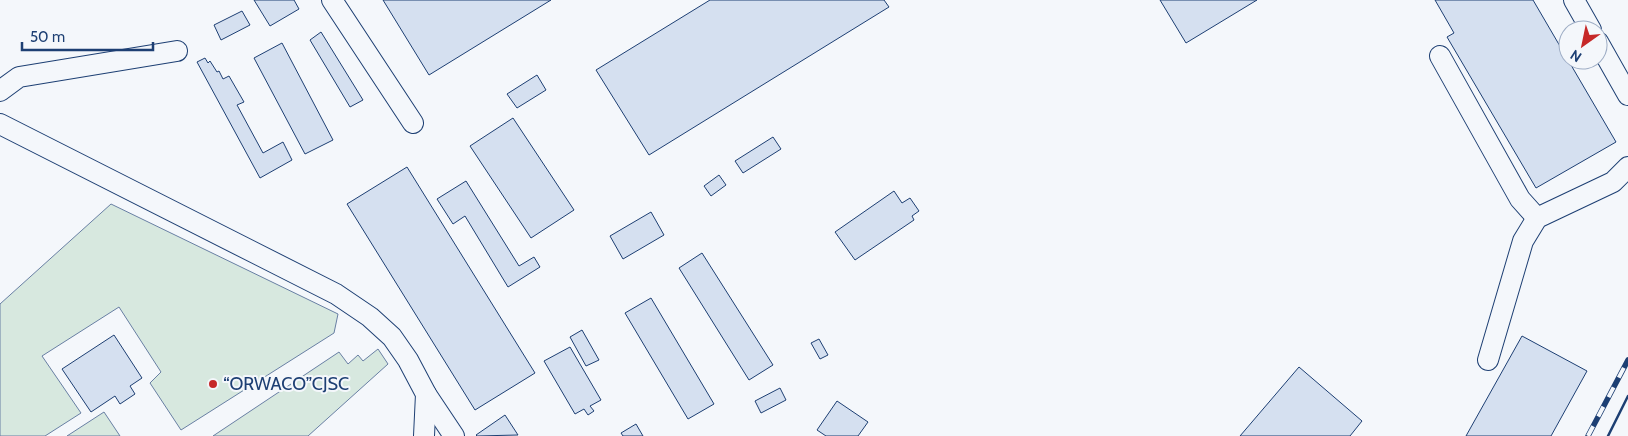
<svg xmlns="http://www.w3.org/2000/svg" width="1628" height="436" font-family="Cabin,sans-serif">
  <rect width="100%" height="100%" fill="#f4f7fb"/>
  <g fill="#d7e8df" stroke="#687fa3">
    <polygon points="111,204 338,314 334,333 181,430 150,383 161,372 119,307 42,356 81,413 45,436 0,436 0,304"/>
    <polygon points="378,349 388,364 308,436 213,436 339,352 348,364 358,355 363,361"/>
    <polygon points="104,412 120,436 67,436"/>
  </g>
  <g fill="#d5e0f0" stroke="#1d3f73">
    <polygon points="254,0 294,0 299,9 270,26"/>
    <polygon points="383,0 551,0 429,75"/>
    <polygon points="710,0 884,0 889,7 649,155 596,70"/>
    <polygon points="1160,0 1257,0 1186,43"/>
    <polygon points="1435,0 1533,0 1616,142 1536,188 1447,37 1454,33"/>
    <polygon points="242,11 250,25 221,40 214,25"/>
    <polygon points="321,32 363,100 350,107 310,40"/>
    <polygon points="282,43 333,140 305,154 254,58"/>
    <polygon points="205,58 208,63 210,61 217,72 219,71 223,79 229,76 244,102 237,105 263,153 283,142 292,160 260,178 197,62"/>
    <polygon points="537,75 546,90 517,108 507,94"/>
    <polygon points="513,118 574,210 531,238 470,146"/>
    <polygon points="773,137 781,149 743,173 735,161"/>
    <polygon points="407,167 535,373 475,410 347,204"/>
    <polygon points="719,175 726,185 711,196 704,186"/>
    <polygon points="466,181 519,266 534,257 540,267 508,287 465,216 453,224 437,199"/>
    <polygon points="894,191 902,203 910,198 919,211 912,216 914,220 855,260 835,232"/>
    <polygon points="651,212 664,235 623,259 610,236"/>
    <polygon points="702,253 773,365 749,380 679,268"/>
    <polygon points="651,298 714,404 688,419 625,313"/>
    <polygon points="582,330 599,360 586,366 570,337"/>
    <polygon points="114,335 142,378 130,386 135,394 120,404 115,396 91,412 62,369"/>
    <polygon points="1522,336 1587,371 1551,436 1466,436"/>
    <polygon points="819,339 828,355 820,359 811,343"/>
    <polygon points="570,347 601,400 590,406 594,411 588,415 584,409 575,414 544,361"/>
    <polygon points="1299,367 1362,421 1350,436 1240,436"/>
    <polygon points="780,388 786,400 761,413 755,401"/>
    <polygon points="837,401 868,422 858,436 826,436 817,430"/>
    <polygon points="505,415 518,435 477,436 476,435"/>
    <polygon points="636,424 643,436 623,436 621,433"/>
  </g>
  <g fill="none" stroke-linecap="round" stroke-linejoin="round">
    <g stroke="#1d3f73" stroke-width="22">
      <g id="minor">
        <polyline points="332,0 413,123"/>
        <polyline points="1574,0 1591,30"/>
        <polyline points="1598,42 1628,95"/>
        <polyline points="1440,56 1520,199 1537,218"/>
        <polyline points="0,91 19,77 177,51"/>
        <polyline points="0,124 336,294 370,317 392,337 408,360 426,394 424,436"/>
        <polyline points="1488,360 1523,241 1537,218 1613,182 1628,167"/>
        <polyline points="426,394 454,436"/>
      </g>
    </g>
    <use href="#minor" stroke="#f4f7fb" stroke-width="20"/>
    <g stroke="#1d3f73" stroke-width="5.5">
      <polyline id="rail" points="1588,436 1628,360"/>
    </g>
    <use href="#rail" stroke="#f4f7fb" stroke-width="4" stroke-dasharray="11" stroke-linecap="butt"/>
    <polyline stroke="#1d3f73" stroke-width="2.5" points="1608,436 1628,396"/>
  </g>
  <circle fill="#c62828" stroke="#f4f7fb" stroke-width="2" cx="213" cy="384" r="5"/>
  <g text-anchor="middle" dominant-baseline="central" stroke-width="4" stroke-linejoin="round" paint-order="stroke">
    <g font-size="18" fill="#1d3f73" stroke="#f4f7fb" text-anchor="start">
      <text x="223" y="384">“ORWACO”CJSC</text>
    </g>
  </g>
  <g transform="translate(1583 45) rotate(213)"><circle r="24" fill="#f4f7fb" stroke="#9eadc5"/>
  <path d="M0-4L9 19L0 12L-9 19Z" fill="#c62828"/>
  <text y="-8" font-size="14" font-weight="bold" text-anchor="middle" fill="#1d3f73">N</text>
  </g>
  <path d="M22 42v8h131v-8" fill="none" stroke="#1d3f73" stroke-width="2.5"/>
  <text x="30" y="42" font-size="15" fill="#1d3f73" stroke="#f4f7fb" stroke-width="4" paint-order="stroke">50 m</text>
</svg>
